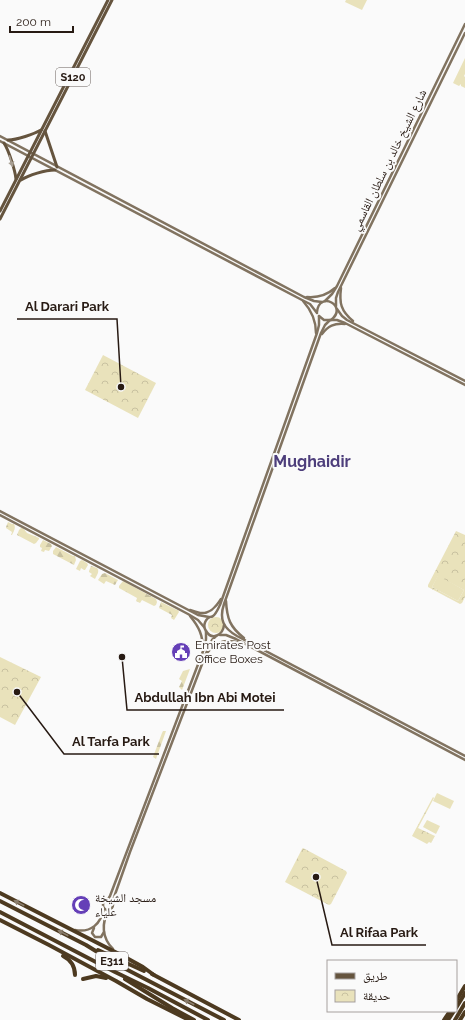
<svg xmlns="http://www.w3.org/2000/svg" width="465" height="1020" font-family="Raleway,'Noto Naskh Arabic',sans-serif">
  <defs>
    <pattern id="forest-firs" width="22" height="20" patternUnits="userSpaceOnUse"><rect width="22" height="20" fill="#e9e2bb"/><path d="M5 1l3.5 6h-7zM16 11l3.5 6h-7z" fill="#c8c1a0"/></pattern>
    <pattern id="park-crowns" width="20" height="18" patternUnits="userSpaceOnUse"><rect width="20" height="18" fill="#e9e2bb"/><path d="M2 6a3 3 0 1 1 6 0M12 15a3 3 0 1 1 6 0" fill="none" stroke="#c8c1a0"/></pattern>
  </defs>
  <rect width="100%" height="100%" fill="#fafafa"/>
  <g fill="#e9e2bb">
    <polygon points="346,0 367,0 362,10 345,2"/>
    <polygon points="465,58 465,74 464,76 465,77 465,88 461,86 461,84 459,86 453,83"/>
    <polygon points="438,575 464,590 458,601 432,587"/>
    <polygon points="437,793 454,801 450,809 433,801"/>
    <polygon points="427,820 440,826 436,834 423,827"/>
  </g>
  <g fill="url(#forest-firs)">
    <path d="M8,522L12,524H14C16,528 14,531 12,535H11L12,532L6,528V527Z"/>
    <polygon points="21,528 23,528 27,533 39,538 39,539 36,543 34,544 17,535 19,530"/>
    <polygon points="43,540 51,544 52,546 49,551 45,550 44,552 41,551 42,548 40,547 40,545"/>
    <polygon points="56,547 73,556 75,556 76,560 74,565 53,554 53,551"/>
    <polygon points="82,560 84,561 85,562 87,563 88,565 85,570 84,570 81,568 80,571 76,569 80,561"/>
    <path d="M91,566L97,568C100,571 97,575 95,579L90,576L92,574L89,572V571Z"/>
    <polygon points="105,573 118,580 115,585 106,581 104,584 98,580 102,574"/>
    <polygon points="123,581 156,599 157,602 156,605 154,606 142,600 140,603 136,601 137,598 119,588 119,586"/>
    <polygon points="161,602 177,610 178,610 179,612 174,620 171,618 172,615 159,608"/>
    <polygon points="190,669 182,690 179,687 182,681 179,679 183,671"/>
    <polygon points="163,731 166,731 156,759 153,757 162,733"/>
  </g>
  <g fill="url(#park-crowns)" fill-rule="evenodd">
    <polygon points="103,355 156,383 138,418 85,390"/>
    <path d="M456,531L465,535V597L462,603L460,604L428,587V585ZM438,576L464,590L458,601L432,587Z"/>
    <circle cx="216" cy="625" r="8"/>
    <polygon points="0,657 41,677 15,725 0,717"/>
    <polygon points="433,797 434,798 418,828 435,836 431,843 429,842 427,844 412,836"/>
    <polygon points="303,848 346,871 347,873 331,904 329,905 285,882 302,849"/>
  </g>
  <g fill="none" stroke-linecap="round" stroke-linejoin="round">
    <g stroke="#817360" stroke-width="2.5">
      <polyline points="0,136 304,297 314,301 322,302"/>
      <polyline points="0,141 302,300 310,304 317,313"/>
      <path d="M341,288C339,303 341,311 353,321"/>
      <path d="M307,297C319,298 327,295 335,288"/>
      <path d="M303,301C312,311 316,321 316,333"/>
      <polyline points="325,301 332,294 337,286 465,24"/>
      <polyline points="336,306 336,298 338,292 465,33"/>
      <polyline points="337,309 342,316 347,320 465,381"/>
      <path d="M317,312C319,290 349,306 331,320"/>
      <polyline points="319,316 324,320 337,320 345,323 465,385"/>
      <path d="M330,320L325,325L321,333L224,604C219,619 223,628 237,636L465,756"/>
      <path d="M322,334C328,326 334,323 345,324"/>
      <polyline points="0,511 198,615 209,617"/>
      <polyline points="0,515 188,614 198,620 204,627"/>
      <path d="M226,601C227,619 230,627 244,638"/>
      <path d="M190,610C193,611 196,612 200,613C210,614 216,607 221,599"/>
      <path d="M190,616C199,627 203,635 203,650"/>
      <path d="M224,625C223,635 212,641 206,631C203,627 204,620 210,617C210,617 212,617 213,616C216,614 218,609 220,605L317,333L319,325V316"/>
      <polyline points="220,635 226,635 236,639 465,760"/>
      <path d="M207,653C218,640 226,639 241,643"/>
      <circle cx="108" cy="905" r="5"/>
      <polyline points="107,901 110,896 205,646 206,639 206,631"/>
      <polyline points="112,903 130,852 209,646 212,640 216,636"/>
      <path d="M109,910C101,923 102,938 113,949"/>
      <polyline points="94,928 92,933 95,937 101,937 104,932"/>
      <path d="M75,930C91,933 101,924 104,908"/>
    </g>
    <g stroke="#65543e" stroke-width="3">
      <polyline points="45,131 57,167"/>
      <path d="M8,140C17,140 34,134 41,130"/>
      <path d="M4,143C9,151 15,170 16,179"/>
      <path d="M21,180C29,175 45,170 55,170"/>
      <polyline points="0,211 108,0"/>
      <polyline points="0,219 112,0"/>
    </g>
    <g stroke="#4d3a20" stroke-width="4">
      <polyline points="0,893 123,956 143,967 154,975"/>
      <polyline points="0,901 86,945 120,966 224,1020"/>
      <polyline points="0,912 115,972 148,988 208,1020"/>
      <polyline points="0,920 49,945 116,981 147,999 189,1020"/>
      <polyline points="98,950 144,971"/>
      <path d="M63,956C71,960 75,966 75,975"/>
      <polyline points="152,974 239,1020"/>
      <polyline points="83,979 96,976 106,978"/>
      <polyline points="125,979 172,1008 194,1020"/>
      <polyline points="456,1001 465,986"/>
      <polyline points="456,1008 465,993"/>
      <polyline points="444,1020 450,1011"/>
      <polyline points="448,1020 454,1011"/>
      <polyline points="455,1020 465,1003"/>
      <polyline points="460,1020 465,1012"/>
    </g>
  </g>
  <defs><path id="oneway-solid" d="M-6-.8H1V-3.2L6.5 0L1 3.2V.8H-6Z"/></defs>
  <use fill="#a89f93" href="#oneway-solid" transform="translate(11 161) rotate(73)"/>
  <g fill="#8a7d6c">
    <use href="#oneway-solid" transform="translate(19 903) rotate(-152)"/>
    <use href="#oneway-solid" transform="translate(63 933) rotate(-153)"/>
    <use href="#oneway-solid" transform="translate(189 1002) rotate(-152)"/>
  </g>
  <defs>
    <g id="civic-disc" transform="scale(1)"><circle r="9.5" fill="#653fb7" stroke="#fafafa"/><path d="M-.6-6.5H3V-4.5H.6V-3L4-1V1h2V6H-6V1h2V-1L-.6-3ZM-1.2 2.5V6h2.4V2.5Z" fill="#fff"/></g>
    <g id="mosque-disc" transform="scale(1)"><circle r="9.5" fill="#653fb7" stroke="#fafafa"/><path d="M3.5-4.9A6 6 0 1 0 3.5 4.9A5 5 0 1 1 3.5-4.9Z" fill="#fff"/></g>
  </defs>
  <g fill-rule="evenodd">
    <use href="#civic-disc" x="181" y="652"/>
    <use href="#mosque-disc" x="81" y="905"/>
  </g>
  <g text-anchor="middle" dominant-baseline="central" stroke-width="4" stroke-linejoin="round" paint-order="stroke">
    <g fill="#fafafa" stroke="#665d58" stroke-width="1">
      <rect x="56" y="68" width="34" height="18" rx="3"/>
      <rect x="96" y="952" width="32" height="18" rx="3"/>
    </g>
    <g font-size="11" font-weight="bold" fill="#271a13">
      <text x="73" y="77">S120</text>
      <text x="112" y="961">E311</text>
    </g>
    <g font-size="12" fill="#271a13" stroke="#fafafa">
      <text transform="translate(389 160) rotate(-64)">شارع الشيخ خالد بن سلطان القاسمي</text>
    </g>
    <g font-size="12" fill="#271a13" stroke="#fafafa" text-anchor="start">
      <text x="195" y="645">Emirates Post<tspan x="195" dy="14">Office Boxes</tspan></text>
      <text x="95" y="898">مسجد الشيخة<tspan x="95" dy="14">علياء</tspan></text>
    </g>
    <g font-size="16" font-weight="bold" fill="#4d3e7b" stroke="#fafafa">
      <text x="312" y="461">Mughaidir</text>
    </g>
  </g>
  <path fill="none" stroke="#271a13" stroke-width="1.5" d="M121 387L117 319H17M122 657L127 710H284M17 692L64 754H159M316 877L332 945H426"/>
  <g fill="#271a13" stroke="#fafafa" stroke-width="1.5">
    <circle cx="121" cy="387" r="4"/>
    <circle cx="122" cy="657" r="4"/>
    <circle cx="17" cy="692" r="4"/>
    <circle cx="316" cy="877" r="4"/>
  </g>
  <g font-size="13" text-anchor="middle" font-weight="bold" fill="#271a13" stroke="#fafafa" stroke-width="4" stroke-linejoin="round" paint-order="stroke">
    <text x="67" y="311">Al Darari Park</text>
    <text x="205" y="702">Abdullah Ibn Abi Motei</text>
    <text x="111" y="746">Al Tarfa Park</text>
    <text x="379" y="937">Al Rifaa Park</text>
  </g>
  <rect x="327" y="960" width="130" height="52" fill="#fafafa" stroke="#a6a09e"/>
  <rect x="335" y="973" width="20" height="6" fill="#65543e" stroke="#a6a09e"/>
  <text x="363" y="980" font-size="12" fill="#271a13">طريق</text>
  <rect x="335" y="990" width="20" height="12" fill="url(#park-crowns)" stroke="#a6a09e"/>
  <text x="363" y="1000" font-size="12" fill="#271a13">حديقة</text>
  <path d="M10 26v6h63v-6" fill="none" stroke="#271a13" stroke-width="2"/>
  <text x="16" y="26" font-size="12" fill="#271a13" stroke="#fafafa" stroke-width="3" paint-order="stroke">200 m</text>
</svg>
